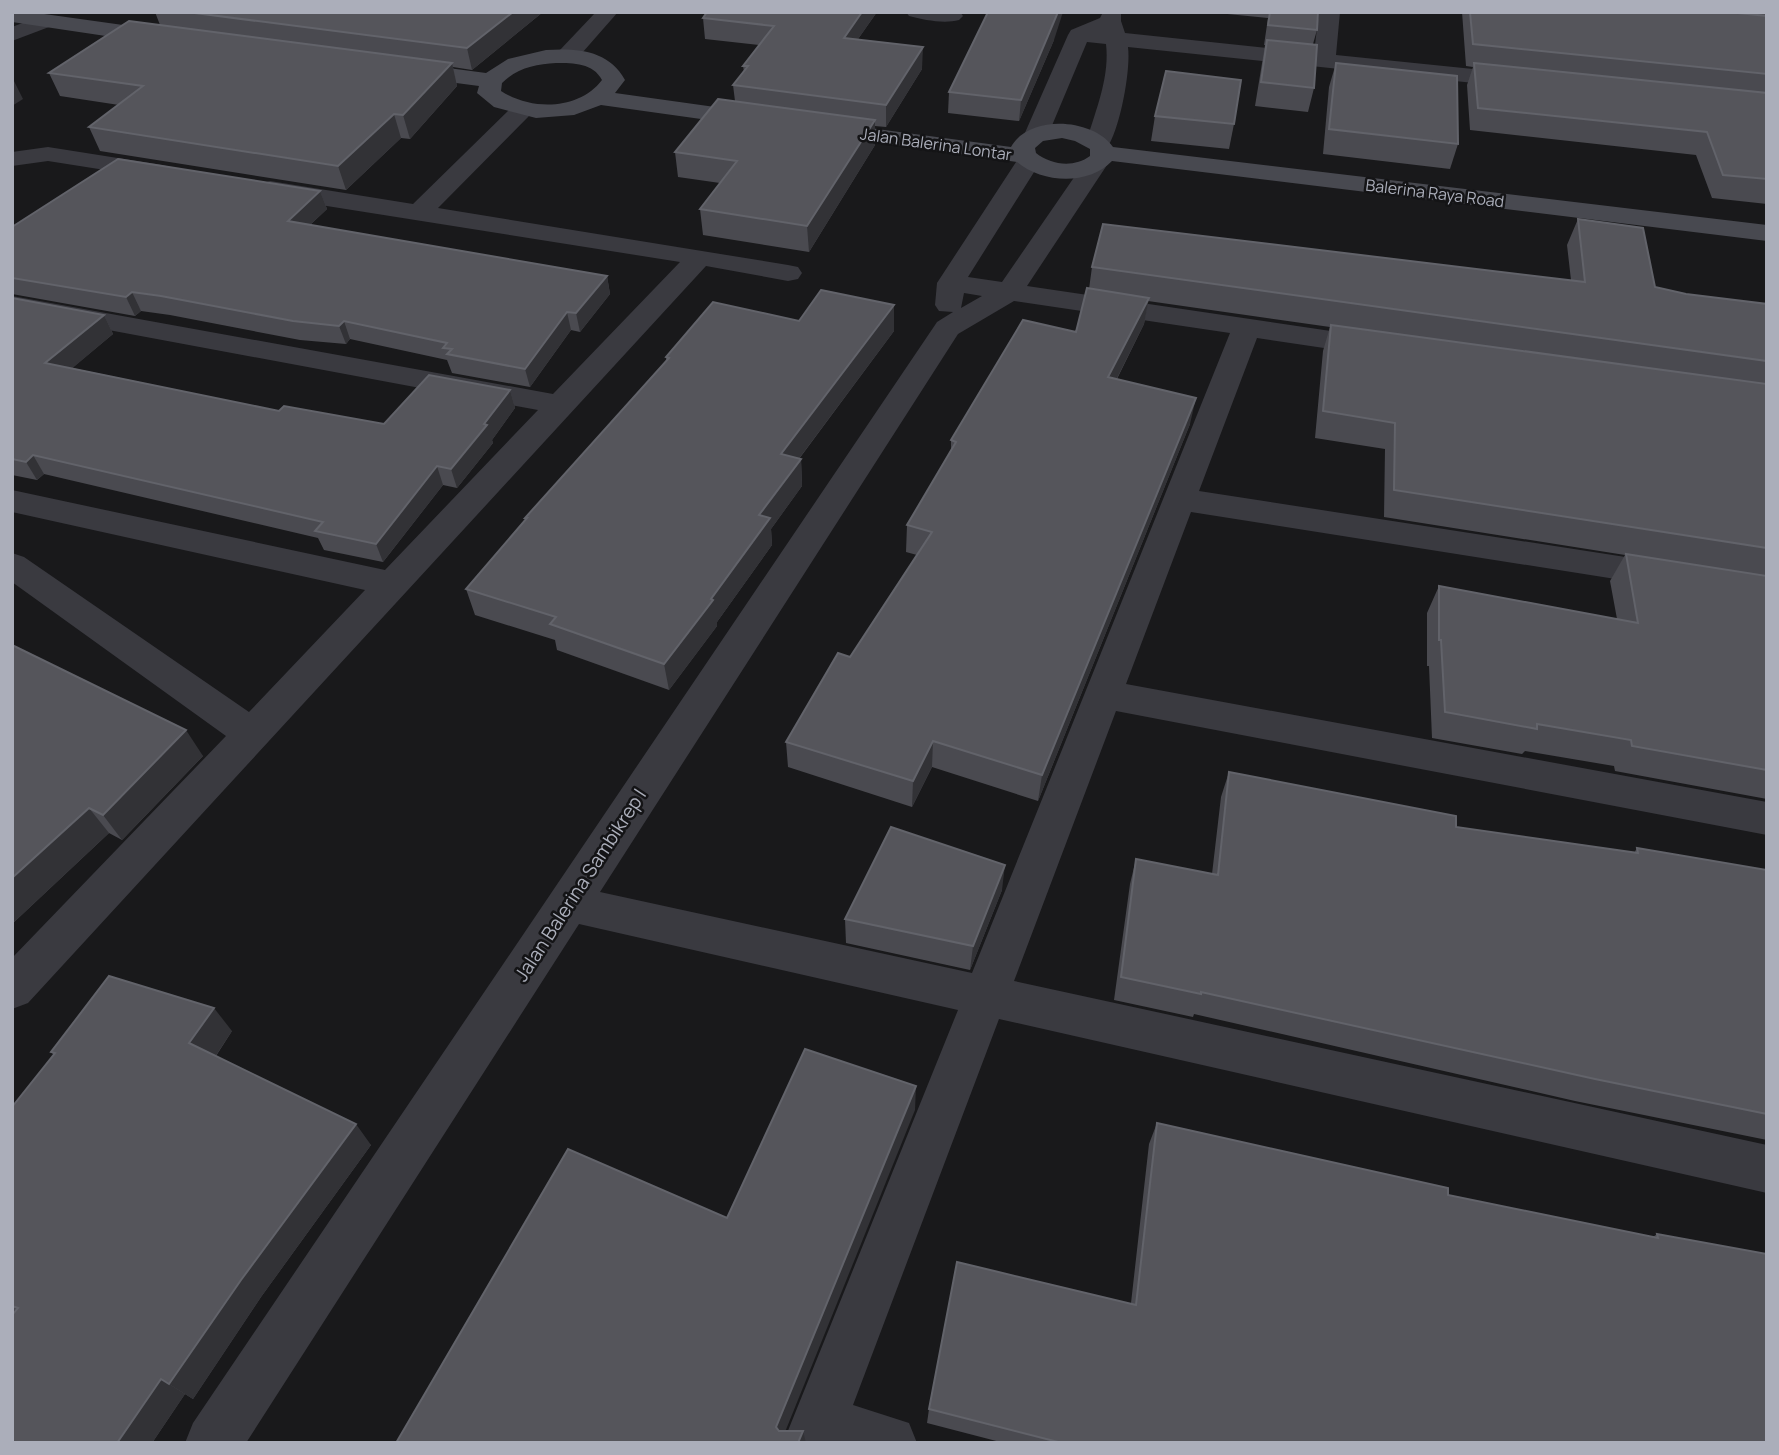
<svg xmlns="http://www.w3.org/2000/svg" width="1779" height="1455" font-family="Manrope,sans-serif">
  <rect width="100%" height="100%" fill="#19191b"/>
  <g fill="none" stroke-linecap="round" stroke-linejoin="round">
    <g fill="#3a3a40" fill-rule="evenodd">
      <polygon points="596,12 618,12 575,61 559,61 556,56 559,51"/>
      <path d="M906,12H960L963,16L959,20C944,24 924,20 909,16Z"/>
      <path d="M1103,12H1121V21L1125,33L1314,53L1319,12H1340L1336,55L1522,74L1530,76L1533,81L1530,86L1522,88L1128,47C1131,70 1120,129 1107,148L1098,150L1089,148L1086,143C1095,112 1110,78 1106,44L1087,42L1048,135L1044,140L1036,142L1028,140L1024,135L1068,35L1071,30L1100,18Z"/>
      <polygon points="41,16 49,17 52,22 49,27 12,41 12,27"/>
      <polygon points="522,103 530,105 534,110 530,115 438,208 788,265 798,267 802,273 798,279 788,281 706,266 28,1003 12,1009 12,958 226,736 12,582 12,553 24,557 249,712 365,590 12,512 12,490 385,570 538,410 12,312 12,296 553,394 680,262 270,197 261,194 257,189 261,184 270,181 413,204 514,105"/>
      <polygon points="48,147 162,165 171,167 174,172 171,177 162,179 48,161 12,166 12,152"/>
      <path d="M1029,154L1038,156L1041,161L968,277L1002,282L1086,160L1095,158L1104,160L1107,165L1027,286L1378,338L1388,341L1393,347L1388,353L1378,356L1257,338L1199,491L1767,579V603L1191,512L1126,684L1767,802V835L1116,711L1014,981L1767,1145V1193L999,1019L853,1405L909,1423L917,1443H783L958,1010L579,924L246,1443H185L193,1423L933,328L937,322L953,312L939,311L935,305L937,283L1020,156ZM964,293L982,296L961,308ZM1014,301L1230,333L972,973L600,892L958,334Z"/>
    </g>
    <g fill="#484950" fill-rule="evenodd">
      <polygon points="12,12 30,12 166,31 174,33 177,38 174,43 166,45 12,22"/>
      <path d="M546,50C577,48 609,50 625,80L615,93L758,113L766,115L770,120L766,125L758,127L601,105L574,115L536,118L494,107L477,93L479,86L403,76L395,74L392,69L395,64L403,62L486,73L508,59ZM556,63C574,63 593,63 602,80C579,110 532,111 501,91L502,83C517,68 536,64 556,63Z"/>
      <path d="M825,122L1011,147C1029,114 1093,118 1113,147L1767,225V241L1112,161C1088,186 1042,183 1017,162L817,134L813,129L817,124ZM1062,138L1075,141L1090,149V156C1074,168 1051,165 1036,153L1035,148L1043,141Z"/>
    </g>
  </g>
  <g fill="#4a4a50">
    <polygon points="155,12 543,12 472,70 453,67 457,86 410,139 401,138 346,190 100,151 89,127 119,105 60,96 49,73 160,25"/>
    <polygon points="877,12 858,39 922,69 886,127 875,126 875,145 809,252 703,235 700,209 720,183 678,177 675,152 735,101 733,85 744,72 743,66 759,45 705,39 703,18"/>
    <polygon points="1207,12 1318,12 1317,30 1313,44 1314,88 1308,112 1255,106 1265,45 1264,45 1268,18"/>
    <polygon points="1462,12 1767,12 1767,204 1712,198 1696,155 1470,130 1467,85 1473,67 1466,66"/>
    <polygon points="1054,40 1019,121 948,113 949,92"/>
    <polygon points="1336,63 1458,144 1450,169 1323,154 1329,87"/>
    <polygon points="1155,116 1234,124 1229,149 1151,141"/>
    <polygon points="320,191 327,209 310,225 607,276 610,294 580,332 571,330 530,387 452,373 447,360 350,339 346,344 300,340 170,315 141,311 135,316 12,294 12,227"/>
    <polygon points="1578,219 1655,287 1686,294 1767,304 1767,799 1615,771 1614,766 1525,751 1522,754 1432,738 1429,666 1427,666 1427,613 1439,586 1617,619 1610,581 1625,555 1384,517 1385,449 1315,438 1323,351 1330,327 1148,301 1144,324 1117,379 1190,424 1038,801 932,767 912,807 788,767 786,742 850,657 917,555 906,552 907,525 951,450 951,440 1076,332 1089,289 1092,267 1571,280 1567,245"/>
    <polygon points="12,298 104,315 113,334 72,368 279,411 384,424 510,390 515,408 492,440 493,443 457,488 443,485 383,562 324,550 318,538 44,474 37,480 12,475"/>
    <polygon points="799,321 894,331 799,459 801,459 802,486 771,529 772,545 717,622 717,626 669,690 557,650 555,640 475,615 466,589 526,520 525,518 666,361 666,357"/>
    <polygon points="12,645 203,756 122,840 109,833 12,924"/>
    <polygon points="1229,772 1456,827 1634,853 1637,848 1767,870 1767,1140 1575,1101 1194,1014 1193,1017 1114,1000 1130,884 1136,859 1212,874 1221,797"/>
    <polygon points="1002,890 970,970 846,943 845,919"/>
    <polygon points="232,1031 216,1056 371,1145 261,1297 193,1399 185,1394 152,1443 12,1443 15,1311 12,1310 12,1107 54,1055 51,1052"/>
    <polygon points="1157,1123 1448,1195 1653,1237 1657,1234 1767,1443 1004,1443 927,1423 929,1409 1131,1303 1149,1144"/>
  </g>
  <g fill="#323236">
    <polygon points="513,12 543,12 472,70 467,48"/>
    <polygon points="862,12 877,12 844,59 844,38"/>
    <polygon points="1058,12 1063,12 1054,40 1019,121 1021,100"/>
    <polygon points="923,47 922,69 886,127 886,105"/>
    <polygon points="452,63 457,86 410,139 403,115"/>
    <polygon points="12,77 23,99 12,106"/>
    <polygon points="394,114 401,138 346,190 338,166"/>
    <polygon points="875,120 875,145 809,252 807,226"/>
    <polygon points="320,191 327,209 295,239 288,221"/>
    <polygon points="607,276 610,294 580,332 576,313"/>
    <polygon points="132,292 141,311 135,316 126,297"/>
    <polygon points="1149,298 1144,324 1104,404 1108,377"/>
    <polygon points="894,305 894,331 783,480 781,454"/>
    <polygon points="567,312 571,330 530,387 525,369"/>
    <polygon points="104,315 113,334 56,382 45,363"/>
    <polygon points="344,321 350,339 346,344 339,326"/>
    <polygon points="510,390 515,408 492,440 493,443 457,488 451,469"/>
    <polygon points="1196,398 1190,424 1038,801 1042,775"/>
    <polygon points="33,455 44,474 37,480 26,462"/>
    <polygon points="801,459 802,486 771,529 772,545 717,622 717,626 669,690 664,664 711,599 759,515"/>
    <polygon points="437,466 443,485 383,562 376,544"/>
    <polygon points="186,730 203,756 122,840 103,815"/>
    <polygon points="933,741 932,767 912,807 913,781"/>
    <polygon points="89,808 109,833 12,924 12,878"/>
    <polygon points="1005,865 1002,890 970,970 973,946"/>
    <polygon points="214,1008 232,1031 209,1066 189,1043"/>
    <polygon points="916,1086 915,1110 781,1442 776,1427"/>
    <polygon points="356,1124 371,1145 261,1297 193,1399 169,1384 241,1280"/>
    <polygon points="161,1379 185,1394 152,1443 117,1443"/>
    <polygon points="803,1431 806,1443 798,1443"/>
  </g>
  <g fill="#55555b" stroke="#62636a" stroke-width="2">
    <polygon points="187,12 513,12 467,48"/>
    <polygon points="707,12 862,12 844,38 923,47 886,105 733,85 748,66 743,66 774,26 703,18"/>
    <polygon points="988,12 1058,12 1021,100 949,92"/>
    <polygon points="1270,12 1318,12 1317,30 1268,25"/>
    <polygon points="1470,12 1728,12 1767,16 1767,74 1473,44"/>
    <polygon points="129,21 452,63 403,115 394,114 338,166 89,127 143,86 49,73"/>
    <polygon points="1267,40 1317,45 1314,88 1261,82"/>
    <polygon points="1336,63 1457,76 1458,144 1329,129"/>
    <polygon points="1474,63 1767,93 1767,179 1723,175 1707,132 1478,108"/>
    <polygon points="1166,71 1241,80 1234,124 1155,116"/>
    <polygon points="718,99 875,120 807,226 700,209 737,161 675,152"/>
    <polygon points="118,159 320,191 288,221 607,276 576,313 567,312 525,369 447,354 452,349 443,348 447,343 344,321 339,326 293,321 161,296 132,292 126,297 12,278 12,227"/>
    <polygon points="1578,219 1643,228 1655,287 1686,294 1767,304 1767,361 1092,267 1103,224 1585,282"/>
    <polygon points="1087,288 1149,298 1108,377 1196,398 1042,775 933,741 913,781 786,742 838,653 850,657 932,532 907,525 956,442 951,440 1023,320 1076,332"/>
    <polygon points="821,290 894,305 781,454 801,459 759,515 770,518 711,599 713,600 664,664 550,624 556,617 466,589 527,518 525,518 669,358 666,357 713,302 799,321"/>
    <polygon points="12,298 104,315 45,363 279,411 284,406 384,424 429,375 510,390 484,424 487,425 451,469 437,466 376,544 315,531 323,522 33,455 26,462 12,459"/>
    <polygon points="1331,325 1767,384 1767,548 1394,490 1395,423 1323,411"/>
    <polygon points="1626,554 1767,576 1767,770 1632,746 1631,740 1537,724 1537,729 1445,712 1441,640 1439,640 1439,586 1638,623"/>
    <polygon points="12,645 186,730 103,815 89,808 12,878"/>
    <polygon points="1229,772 1456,816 1456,827 1638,853 1637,848 1767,870 1767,1114 1595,1079 1201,992 1201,994 1121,977 1136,859 1218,875"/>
    <polygon points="891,827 1005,865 973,946 845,919"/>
    <polygon points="109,976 214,1008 189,1043 356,1124 241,1280 169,1384 161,1379 117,1443 12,1443 12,1315 18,1308 12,1306 12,1107 55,1053 51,1052"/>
    <polygon points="805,1049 916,1086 776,1427 779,1431 803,1431 798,1443 396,1443 568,1149 727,1218"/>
    <polygon points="1157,1123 1448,1188 1448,1195 1658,1238 1657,1234 1767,1254 1767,1443 1062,1443 929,1409 957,1262 1136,1305"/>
  </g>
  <g text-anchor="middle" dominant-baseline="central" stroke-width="5" stroke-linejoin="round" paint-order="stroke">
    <g font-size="16" fill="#abaeba" stroke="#141416">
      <text transform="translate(936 144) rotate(8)">Jalan Balerina Lontar</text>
      <text transform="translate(1435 193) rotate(7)">Balerina Raya Road</text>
    </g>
    <g font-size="19" fill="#abaeba" stroke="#141416">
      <text transform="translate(580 885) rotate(-57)">Jalan Balerina Sambikrep I</text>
    </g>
  </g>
  <rect width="1779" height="1455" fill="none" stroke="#abaeba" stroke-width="28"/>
</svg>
